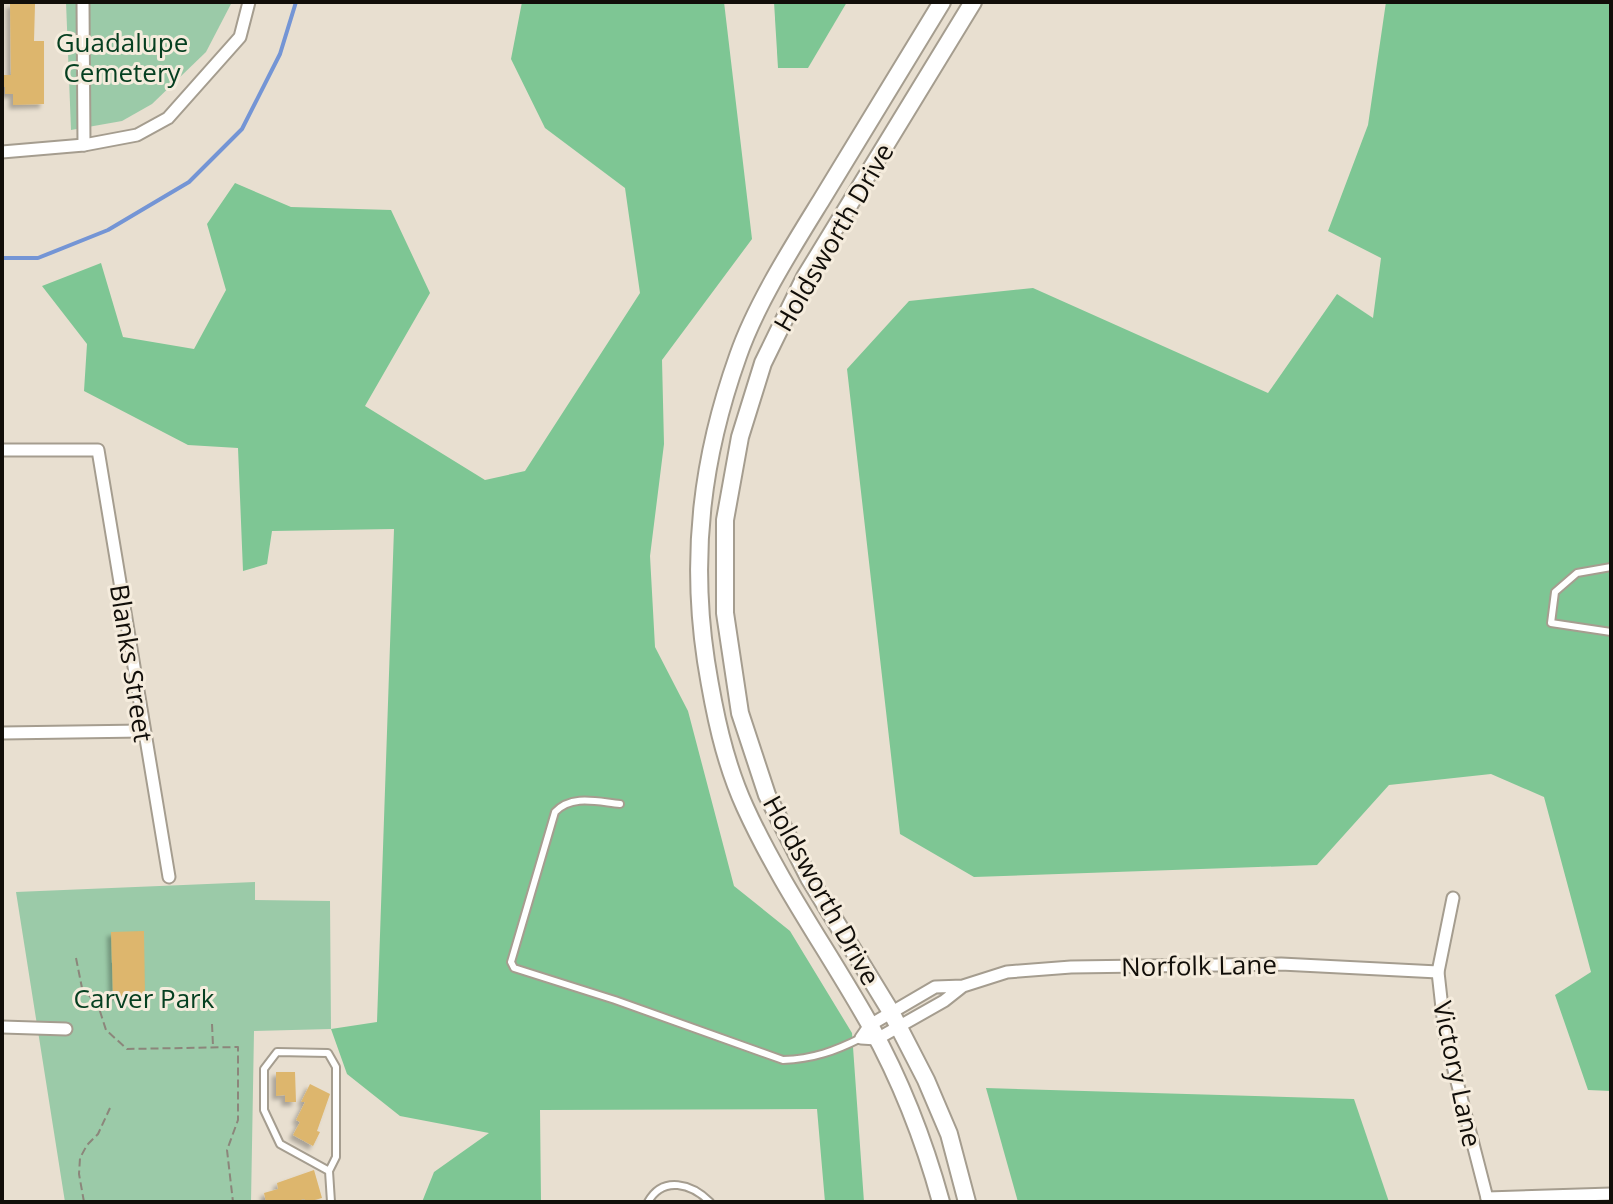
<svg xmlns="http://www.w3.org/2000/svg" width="1613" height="1204" font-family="'Open Sans',sans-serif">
  <defs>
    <filter id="shadow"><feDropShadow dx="-4" dy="4" stdDeviation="2" flood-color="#0004"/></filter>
  </defs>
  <rect width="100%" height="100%" fill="#e8dfd0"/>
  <g fill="#9bcaa8">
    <polygon points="66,2 232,2 206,52 152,104 122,121 71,130"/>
    <polygon points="255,882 255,900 330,901 331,1029 254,1031 251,1202 65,1202 16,892"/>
  </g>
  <g fill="#7ec694">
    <polygon points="522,2 724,2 752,239 662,360 664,444 650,556 655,647 688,711 734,886 790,931 852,1033 864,1202 825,1202 817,1109 540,1110 541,1202 422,1202 434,1172 489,1133 400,1116 347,1074 331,1029 377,1022 394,529 272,531 267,564 243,571 238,448 188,445 84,391 87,344 42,286 101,263 123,337 194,349 226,290 207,224 235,183 291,207 391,210 430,293 365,406 485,480 525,471 640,293 625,188 545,128 511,59"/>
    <polygon points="774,2 847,2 808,68 778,68"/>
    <polygon points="1386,2 1611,2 1611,1091 1588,1090 1555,995 1591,972 1544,797 1491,774 1389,785 1317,865 974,877 900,834 847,369 909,301 1033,288 1268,393 1337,294 1373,318 1381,258 1328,231 1368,125"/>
    <polygon points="986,1088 1354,1099 1389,1202 1018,1202"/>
  </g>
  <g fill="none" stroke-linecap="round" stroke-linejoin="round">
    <polyline stroke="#7495d5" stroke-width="4" points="2,258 38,258 108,230 189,182 242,129 280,54 296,2"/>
  </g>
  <g fill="#ddb66d" filter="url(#shadow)">
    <polygon points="10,3 35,4 34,41 44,41 44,104 13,105 13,94 5,94 5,87 2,87 2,75 11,75"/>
    <polygon points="144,931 145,996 113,996 111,932"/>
    <polygon points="276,1072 295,1072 296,1102 285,1102 285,1095 276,1096"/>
    <polygon points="310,1084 330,1094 317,1131 320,1132 313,1146 293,1135 300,1122 296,1120 305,1102 301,1102"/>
    <polygon points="314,1170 322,1198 307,1202 304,1199 294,1202 266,1202 264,1193 278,1189 277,1183"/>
  </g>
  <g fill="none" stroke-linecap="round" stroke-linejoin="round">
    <g stroke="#a59d8f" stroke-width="10">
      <g id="lane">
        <polyline points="1611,567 1577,573 1555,592 1551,623 1611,632"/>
        <path d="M620,804C598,802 572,794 555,812L511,962L514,968L615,1000L783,1060C813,1059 835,1051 861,1038"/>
        <polyline points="329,1171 280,1144 264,1110 264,1069 277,1052 328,1053 336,1067 336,1157 329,1171 331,1202"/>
        <path d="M648,1202C663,1175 692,1184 710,1202"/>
      </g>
    </g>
    <g stroke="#a59d8f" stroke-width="15">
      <g id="street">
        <polyline points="83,2 84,145"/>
        <polyline points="2,152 84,145 137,135 168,118 240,37 249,2"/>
        <polyline points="2,450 98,450 169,877"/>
        <polyline points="2,733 143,731"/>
        <polyline points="1453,898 1438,972 1445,1035 1488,1202"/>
        <polyline points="963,986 944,1001 877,1039 861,1038 870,1025 935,987 963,986 1007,972 1071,967 1281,964 1438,972"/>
        <polyline points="2,1027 66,1029"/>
        <polyline points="1487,1198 1611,1194"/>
      </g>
    </g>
    <g stroke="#a59d8f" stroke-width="20">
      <g id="secondary">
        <path d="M941,1202C924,1140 901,1081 870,1025C829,952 780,884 745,807C724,761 714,711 706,661C690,555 702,457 738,356C756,304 793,246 822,199C862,133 902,68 942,2"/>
        <polyline points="967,1202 949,1134 926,1080 891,1012 809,878 767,795 740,713 725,613 725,520 740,437 763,363 805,277 973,2"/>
      </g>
    </g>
    <g stroke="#8c867b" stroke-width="2" stroke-dasharray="8 4" stroke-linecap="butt">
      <polyline points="76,958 82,988 98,1005 106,1030 127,1049 238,1047 238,1120 227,1150 233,1202"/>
      <polyline points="212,1024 213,1046"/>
      <polyline points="84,1202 79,1174 80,1158 87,1145 98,1134 110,1108"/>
    </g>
    <use href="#lane" stroke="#fff" stroke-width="6"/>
    <use href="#street" stroke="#fff" stroke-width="11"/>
    <use href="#secondary" stroke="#fff" stroke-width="16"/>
  </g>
  <g text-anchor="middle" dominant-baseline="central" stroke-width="6" stroke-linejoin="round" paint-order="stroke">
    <g font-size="26" fill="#053f20" stroke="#f5ecdd">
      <text x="122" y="42">Guadalupe<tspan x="122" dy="30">Cemetery</tspan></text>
      <text x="144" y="998">Carver Park</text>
    </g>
    <g font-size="26" fill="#110e09" stroke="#f5ecdd">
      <text transform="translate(833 237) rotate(-60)">Holdsworth Drive</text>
      <text transform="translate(132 663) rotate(81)">Blanks Street</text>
      <text transform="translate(822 890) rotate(61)">Holdsworth Drive</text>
      <text transform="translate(1199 965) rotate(-1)">Norfolk Lane</text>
      <text transform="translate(1458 1074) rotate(78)">Victory Lane</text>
    </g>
  </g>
  <rect width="1613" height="1204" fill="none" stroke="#110e09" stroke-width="8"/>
</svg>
